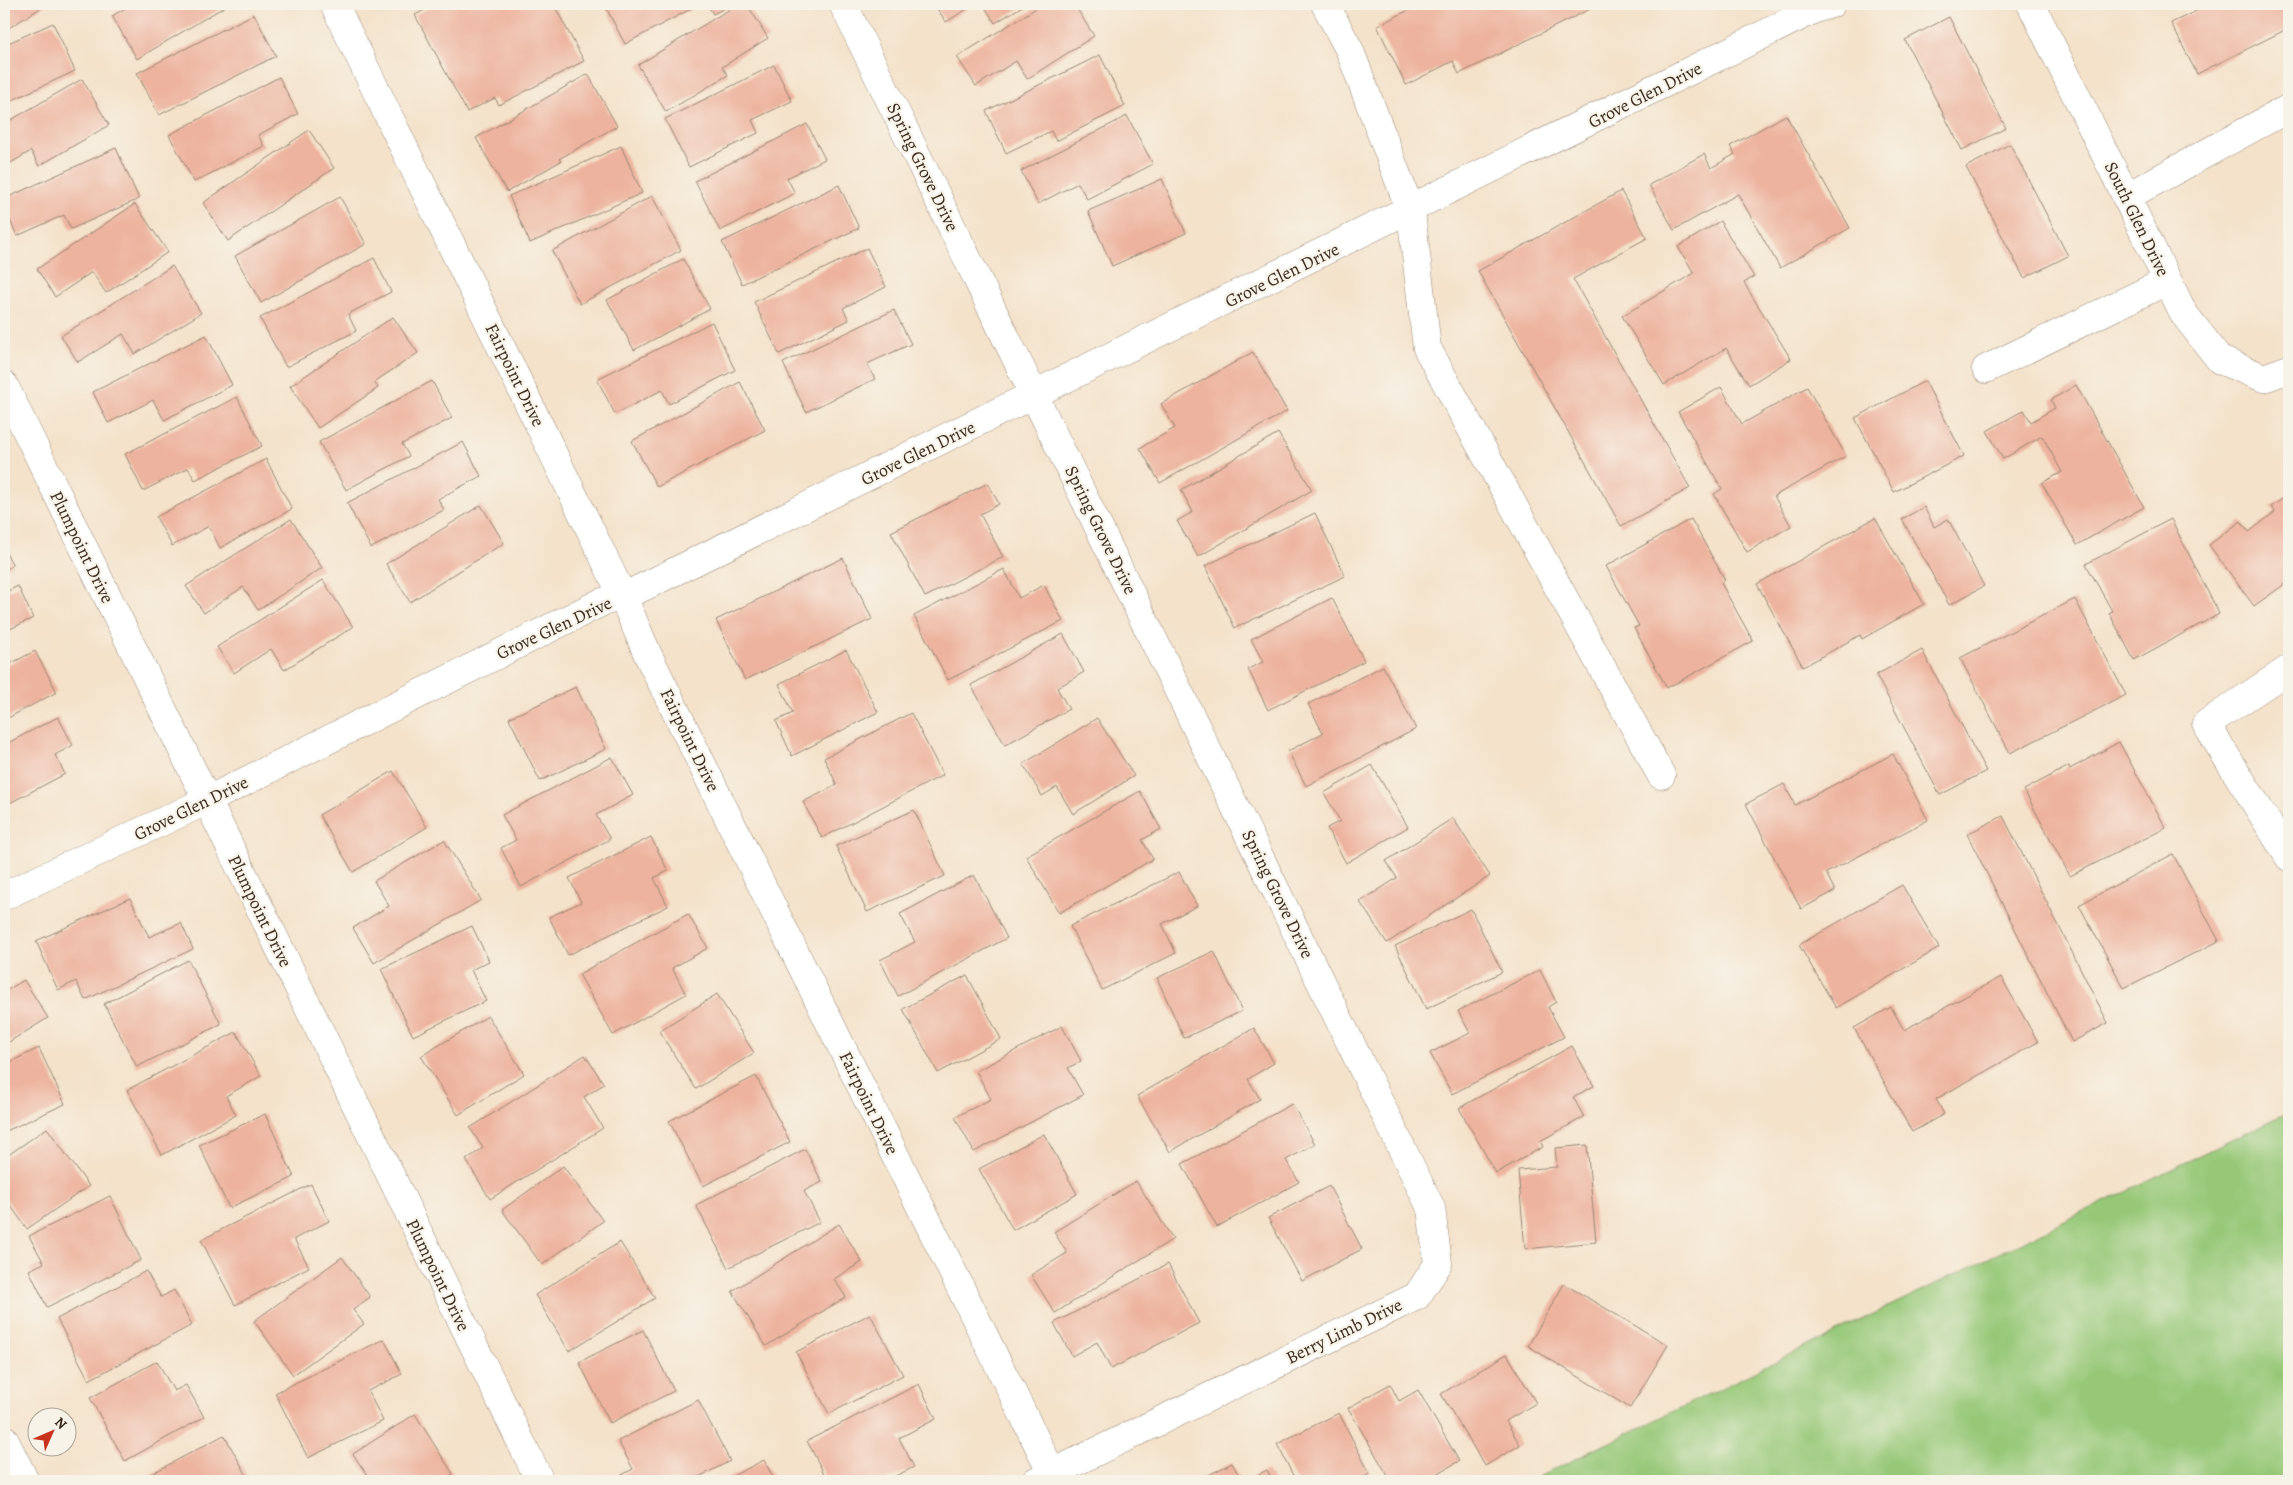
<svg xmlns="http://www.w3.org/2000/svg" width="2293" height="1485" font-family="Alegreya,serif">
  <rect width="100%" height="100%" fill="#f7f3e8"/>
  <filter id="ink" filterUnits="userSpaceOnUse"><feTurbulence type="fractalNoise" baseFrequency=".02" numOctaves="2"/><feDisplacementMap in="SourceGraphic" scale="10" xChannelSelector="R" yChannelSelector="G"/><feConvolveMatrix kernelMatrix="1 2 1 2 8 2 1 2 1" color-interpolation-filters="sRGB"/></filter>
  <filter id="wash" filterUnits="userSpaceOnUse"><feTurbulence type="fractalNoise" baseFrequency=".0096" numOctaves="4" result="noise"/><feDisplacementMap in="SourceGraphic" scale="20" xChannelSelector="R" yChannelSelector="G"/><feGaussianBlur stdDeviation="1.12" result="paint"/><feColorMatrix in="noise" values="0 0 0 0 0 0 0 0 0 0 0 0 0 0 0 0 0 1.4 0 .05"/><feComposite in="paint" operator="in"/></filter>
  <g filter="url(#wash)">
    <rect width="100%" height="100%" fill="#f4e2ca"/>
    <polygon fill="#96c877" stroke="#68794a" points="2289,1112 2289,1481 1530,1481"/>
    <g id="blocks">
      <g fill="#edb39e">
        <polygon points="4,4 47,4 4,31"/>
        <polygon points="132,4 229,4 137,59 112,16"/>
        <polygon points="436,4 561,4 562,6 556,9 584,61 499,105 495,98 467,112 415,15"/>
        <polygon points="604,4 700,4 625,44"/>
        <polygon points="707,4 733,4 713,14"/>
        <polygon points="738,4 747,4 768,38 722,67 728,75 666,112 638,65"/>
        <polygon points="934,4 975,4 946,22"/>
        <polygon points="983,4 1026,4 995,23"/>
        <polygon points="1043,4 1074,4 1094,36 1027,79 1016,61 976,86 957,57"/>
        <polygon points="1421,4 1438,5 1600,4 1459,74 1453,61 1406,85 1377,26"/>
        <polygon points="2211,4 2289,4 2289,28 2197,74 2171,23"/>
        <polygon points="254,14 276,56 159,115 137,73"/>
        <polygon points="1949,17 2006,128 1962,150 1905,40"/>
        <polygon points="53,23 75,71 10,101 4,87 4,45"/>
        <polygon points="1100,55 1125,106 1056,141 1051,131 1006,153 986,111"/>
        <polygon points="774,65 792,101 752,120 758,133 689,167 665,119"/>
        <polygon points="588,74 617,126 559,159 561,161 507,192 476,138"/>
        <polygon points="279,77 298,114 258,135 264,146 194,182 169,135"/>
        <polygon points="82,79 109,125 39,166 31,151 4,167 4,124"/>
        <polygon points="1786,115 1850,228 1780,268 1738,194 1674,230 1649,185 1704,154 1711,168 1735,154 1730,146"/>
        <polygon points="1127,116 1153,164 1087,199 1078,183 1038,204 1021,171"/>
        <polygon points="807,124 825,159 787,178 795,193 720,231 695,181"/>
        <polygon points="309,130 334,168 228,241 203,203"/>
        <polygon points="2010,144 2068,256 2024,278 1966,167"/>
        <polygon points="621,146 642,193 530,243 509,196"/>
        <polygon points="116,148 139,199 71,229 64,215 17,236 4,207 4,199"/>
        <polygon points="1162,179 1186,233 1112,266 1088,211"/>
        <polygon points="839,185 859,228 742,284 722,242"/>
        <polygon points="1621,191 1647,238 1573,279 1690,488 1621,526 1478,271"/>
        <polygon points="652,196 681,250 580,304 552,251"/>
        <polygon points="340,197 366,244 261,303 235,256"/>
        <polygon points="135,204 168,252 106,293 92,272 55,297 37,269"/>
        <polygon points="1720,221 1754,277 1744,283 1791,359 1749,385 1726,348 1664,385 1622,316 1694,273 1678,247"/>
        <polygon points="867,248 886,287 843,308 849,320 779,354 754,302"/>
        <polygon points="374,258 391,292 348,314 356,331 286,367 260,318"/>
        <polygon points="683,259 710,309 634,350 607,300"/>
        <polygon points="172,266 201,313 135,354 123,334 78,362 61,336"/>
        <polygon points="894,310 911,344 867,364 875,379 806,412 783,363"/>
        <polygon points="393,317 418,353 374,382 378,388 318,428 290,386"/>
        <polygon points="712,322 735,370 669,404 662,390 615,414 597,379"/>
        <polygon points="206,335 232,385 164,420 153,400 108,423 93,392"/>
        <polygon points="1253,352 1287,411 1160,483 1140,448 1175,428 1161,404"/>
        <polygon points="432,381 452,418 402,444 409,456 346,490 319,442"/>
        <polygon points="1925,381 1964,456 1894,492 1855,418"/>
        <polygon points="740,382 765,430 657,487 632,441"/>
        <polygon points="2076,385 2144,507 2077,545 2042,483 2062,472 2042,436 2003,459 1987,431 2024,410 2031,422 2055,408 2051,400"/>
        <polygon points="1721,387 1742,424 1807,387 1846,456 1774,496 1791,526 1747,552 1714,494 1722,489 1678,412"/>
        <polygon points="237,397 262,446 195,480 188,468 143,491 125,454"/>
        <polygon points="1278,433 1312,490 1198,557 1177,521 1193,512 1181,490"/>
        <polygon points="463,442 481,476 438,499 444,510 371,548 347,503"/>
        <polygon points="266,459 292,509 220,548 209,526 172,546 156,517"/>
        <polygon points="988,483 999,504 980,514 1003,557 925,597 891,532"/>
        <polygon points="2289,494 2289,581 2254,606 2209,545 2241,521 2249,532 2275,512 2271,507"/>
        <polygon points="481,505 504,543 410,602 386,564"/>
        <polygon points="1924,507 1934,527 1948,519 1984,586 1949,605 1902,519"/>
        <polygon points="1315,513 1345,576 1235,628 1205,566"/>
        <polygon points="1875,518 1924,604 1862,639 1860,635 1803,667 1757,584"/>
        <polygon points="291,519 322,568 258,610 243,587 204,613 186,586"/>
        <polygon points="1691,519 1725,580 1721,583 1753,641 1667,688 1634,628 1639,626 1606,566"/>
        <polygon points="2171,519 2219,614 2134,660 2109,613 2112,611 2086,564"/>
        <polygon points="4,550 13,565 4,571"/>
        <polygon points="843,558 872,619 745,680 716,620"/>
        <polygon points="1004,569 1019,598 1044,585 1063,621 948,680 914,616"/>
        <polygon points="323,580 353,627 284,670 271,649 234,673 217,647"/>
        <polygon points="18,586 33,618 4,632 4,593"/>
        <polygon points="1332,598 1364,661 1268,710 1248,669 1263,662 1251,639"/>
        <polygon points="2075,599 2126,695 2010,753 1960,658"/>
        <polygon points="1063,634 1084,672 1057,688 1069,709 1005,745 971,685"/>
        <polygon points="846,650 878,712 792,756 776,721 793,713 779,684"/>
        <polygon points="1922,650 1986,771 1940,795 1876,675"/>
        <polygon points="35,651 57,692 4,720 4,667"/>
        <polygon points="1383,666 1416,729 1306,786 1288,751 1323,733 1308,704"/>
        <polygon points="576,687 606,749 540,781 509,718"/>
        <polygon points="911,713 943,775 822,838 803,802 837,785 824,758"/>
        <polygon points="58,717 73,745 55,755 65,774 4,806 4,745"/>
        <polygon points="1097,718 1134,776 1073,814 1057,787 1042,796 1023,764"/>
        <polygon points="2119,742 2166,828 2070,876 2024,790 2069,766 2070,769"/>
        <polygon points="1893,754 1928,820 1826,873 1835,891 1801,909 1746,804 1784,784 1795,805"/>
        <polygon points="612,757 633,795 596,815 610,839 521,887 501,848 516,840 502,815"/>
        <polygon points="1372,765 1408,827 1346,863 1327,828 1340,821 1324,793"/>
        <polygon points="393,771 427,827 353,872 319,815"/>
        <polygon points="1140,791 1161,829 1142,840 1153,859 1059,913 1026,856"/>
        <polygon points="914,810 945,876 867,912 836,846"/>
        <polygon points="2003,816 2108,1023 2072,1042 1967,834"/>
        <polygon points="1453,818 1490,876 1387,943 1360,902 1397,878 1386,861"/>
        <polygon points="651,837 668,871 654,878 668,906 568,955 549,917 581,902 569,878"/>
        <polygon points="444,840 481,900 374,963 353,928 389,906 374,881"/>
        <polygon points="2173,854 2219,941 2124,988 2079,905"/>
        <polygon points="1179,872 1197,906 1162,924 1176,953 1102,990 1070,926"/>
        <polygon points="974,875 1007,938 898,996 880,960 915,942 900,914"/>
        <polygon points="1902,885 1939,948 1836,1008 1799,945"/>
        <polygon points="130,898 149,937 181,923 193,949 85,1000 76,981 58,990 36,941"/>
        <polygon points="1471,909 1502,972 1426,1009 1395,946"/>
        <polygon points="688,914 708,948 672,968 686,994 613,1035 579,974"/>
        <polygon points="472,926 489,961 471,970 486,1001 413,1036 381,969"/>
        <polygon points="1214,951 1242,1011 1184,1038 1157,978"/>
        <polygon points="188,960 221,1024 137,1067 104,1004"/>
        <polygon points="1540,970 1556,1002 1548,1007 1564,1037 1452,1094 1430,1053 1470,1033 1458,1011"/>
        <polygon points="967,975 1001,1039 938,1073 903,1009"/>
        <polygon points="2001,977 2038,1042 1936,1099 1944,1114 1912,1132 1854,1028 1891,1007 1904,1030"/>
        <polygon points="24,980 48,1018 4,1045 4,992"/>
        <polygon points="717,994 754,1053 696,1089 659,1031"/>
        <polygon points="488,1016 524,1074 458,1115 421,1056"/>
        <polygon points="1062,1026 1081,1061 1068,1068 1083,1095 974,1152 955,1117 991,1099 976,1071"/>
        <polygon points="1254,1028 1274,1063 1248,1079 1260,1099 1170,1152 1137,1096"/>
        <polygon points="236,1032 261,1076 226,1096 236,1115 162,1155 127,1090"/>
        <polygon points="1572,1046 1594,1086 1573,1097 1584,1117 1540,1141 1543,1147 1496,1173 1459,1108"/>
        <polygon points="39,1048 65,1104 4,1132 4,1065"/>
        <polygon points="585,1055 604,1084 584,1097 603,1128 490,1199 466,1160 483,1148 470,1128"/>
        <polygon points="756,1076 790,1142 703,1186 669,1121"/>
        <polygon points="1292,1104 1315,1144 1286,1160 1299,1182 1217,1227 1182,1164"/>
        <polygon points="265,1114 294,1177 229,1208 199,1145"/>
        <polygon points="47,1128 89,1186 27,1229 4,1196 4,1158"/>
        <polygon points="1044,1134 1077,1194 1013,1230 979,1169"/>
        <polygon points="1587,1145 1596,1242 1525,1249 1518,1170 1557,1167 1555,1148"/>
        <polygon points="805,1149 822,1182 804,1191 820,1222 728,1268 696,1205"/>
        <polygon points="563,1166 603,1221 542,1265 502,1210"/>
        <polygon points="1136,1181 1173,1239 1055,1313 1031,1275 1067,1253 1054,1232"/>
        <polygon points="311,1184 329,1221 294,1239 309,1267 235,1305 201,1240"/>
        <polygon points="1329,1186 1362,1249 1302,1281 1268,1218"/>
        <polygon points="110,1196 141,1260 47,1307 29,1270 44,1263 29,1236"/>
        <polygon points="839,1224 862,1262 834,1279 846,1297 766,1346 732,1291"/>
        <polygon points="620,1242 655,1298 569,1351 535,1295"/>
        <polygon points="342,1257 370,1297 353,1310 364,1324 293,1375 254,1321"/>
        <polygon points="1168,1264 1199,1323 1111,1369 1097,1342 1072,1356 1054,1323"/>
        <polygon points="146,1271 161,1297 174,1290 192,1325 89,1380 57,1319"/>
        <polygon points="1564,1284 1668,1345 1630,1408 1528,1346"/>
        <polygon points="870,1314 903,1375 829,1414 796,1352"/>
        <polygon points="643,1330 674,1391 610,1423 579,1362"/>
        <polygon points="384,1339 402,1374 368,1391 383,1421 308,1458 275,1393"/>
        <polygon points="1507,1354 1536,1403 1506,1421 1520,1445 1485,1466 1441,1394"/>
        <polygon points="157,1361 174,1391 186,1385 204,1417 125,1461 90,1398"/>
        <polygon points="919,1384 936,1419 899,1438 914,1467 885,1481 828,1481 807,1441"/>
        <polygon points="1390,1384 1399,1401 1418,1390 1459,1461 1425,1481 1391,1481 1348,1408"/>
        <polygon points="698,1400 730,1461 691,1481 622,1481 620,1476 633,1469 618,1441"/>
        <polygon points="1339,1413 1370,1474 1356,1481 1296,1481 1277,1444"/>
        <polygon points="415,1414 453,1474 441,1481 371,1481 353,1454"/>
        <polygon points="224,1435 250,1481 138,1481"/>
        <polygon points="764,1460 775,1481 723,1481"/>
        <polygon points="1232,1463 1242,1481 1197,1481"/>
        <polygon points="1267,1470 1273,1481 1245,1481"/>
      </g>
    </g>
  </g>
  <g filter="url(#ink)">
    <use href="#blocks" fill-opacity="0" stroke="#988674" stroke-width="1"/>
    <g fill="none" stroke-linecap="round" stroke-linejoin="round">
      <g stroke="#988674" stroke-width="29">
        <g id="minor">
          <polyline points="334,4 623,597 648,655 1052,1473"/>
          <polyline points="843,4 1431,1208 1438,1264 1417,1296 1036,1481"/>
          <polyline points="1325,4 1350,51 1411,212 1427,348 1661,775"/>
          <polyline points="2031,4 2184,314 2220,360 2264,378 2289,369"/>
          <polyline points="2126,197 2289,108"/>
          <polyline points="1986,369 2167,281"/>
          <polyline points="4,385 540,1481"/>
          <polyline points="2289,669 2206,724 2289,857"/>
          <path d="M4,896L206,801L602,602L623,597C1021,403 1419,208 1815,9L1831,4"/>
          <polyline points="4,1439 25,1481"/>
        </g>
      </g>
      <use href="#minor" stroke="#fff" stroke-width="28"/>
    </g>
  </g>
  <g text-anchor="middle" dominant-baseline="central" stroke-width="4.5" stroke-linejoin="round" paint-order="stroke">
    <g font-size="18" fill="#3b2a1e" stroke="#f7f3e8">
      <text transform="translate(1645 95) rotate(-27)">Grove Glen Drive</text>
      <text transform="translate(923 167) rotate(64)">Spring Grove Drive</text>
      <text transform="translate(2137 219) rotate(64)">South Glen Drive</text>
      <text transform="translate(1282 275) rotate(-26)">Grove Glen Drive</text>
      <text transform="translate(515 375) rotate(64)">Fairpoint Drive</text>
      <text transform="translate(918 453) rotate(-26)">Grove Glen Drive</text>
      <text transform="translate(1101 530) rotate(64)">Spring Grove Drive</text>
      <text transform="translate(82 547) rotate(64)">Plumpoint Drive</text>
      <text transform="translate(554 628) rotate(-25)">Grove Glen Drive</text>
      <text transform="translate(690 740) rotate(64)">Fairpoint Drive</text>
      <text transform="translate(191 808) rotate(-26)">Grove Glen Drive</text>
      <text transform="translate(1278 894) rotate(64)">Spring Grove Drive</text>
      <text transform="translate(260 911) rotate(64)">Plumpoint Drive</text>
      <text transform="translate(869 1103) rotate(64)">Fairpoint Drive</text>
      <text transform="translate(438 1275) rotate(64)">Plumpoint Drive</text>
      <text transform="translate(1344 1331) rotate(-26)">Berry Limb Drive</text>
    </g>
  </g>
  <rect width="2293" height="1485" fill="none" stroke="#f7f3e8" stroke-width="20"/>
  <g transform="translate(52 1432) rotate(45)"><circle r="24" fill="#f7f3e8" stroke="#aca397"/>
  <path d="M0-4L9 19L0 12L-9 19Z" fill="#c8321e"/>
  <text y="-8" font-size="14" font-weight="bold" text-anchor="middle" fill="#3b2a1e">N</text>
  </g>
</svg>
